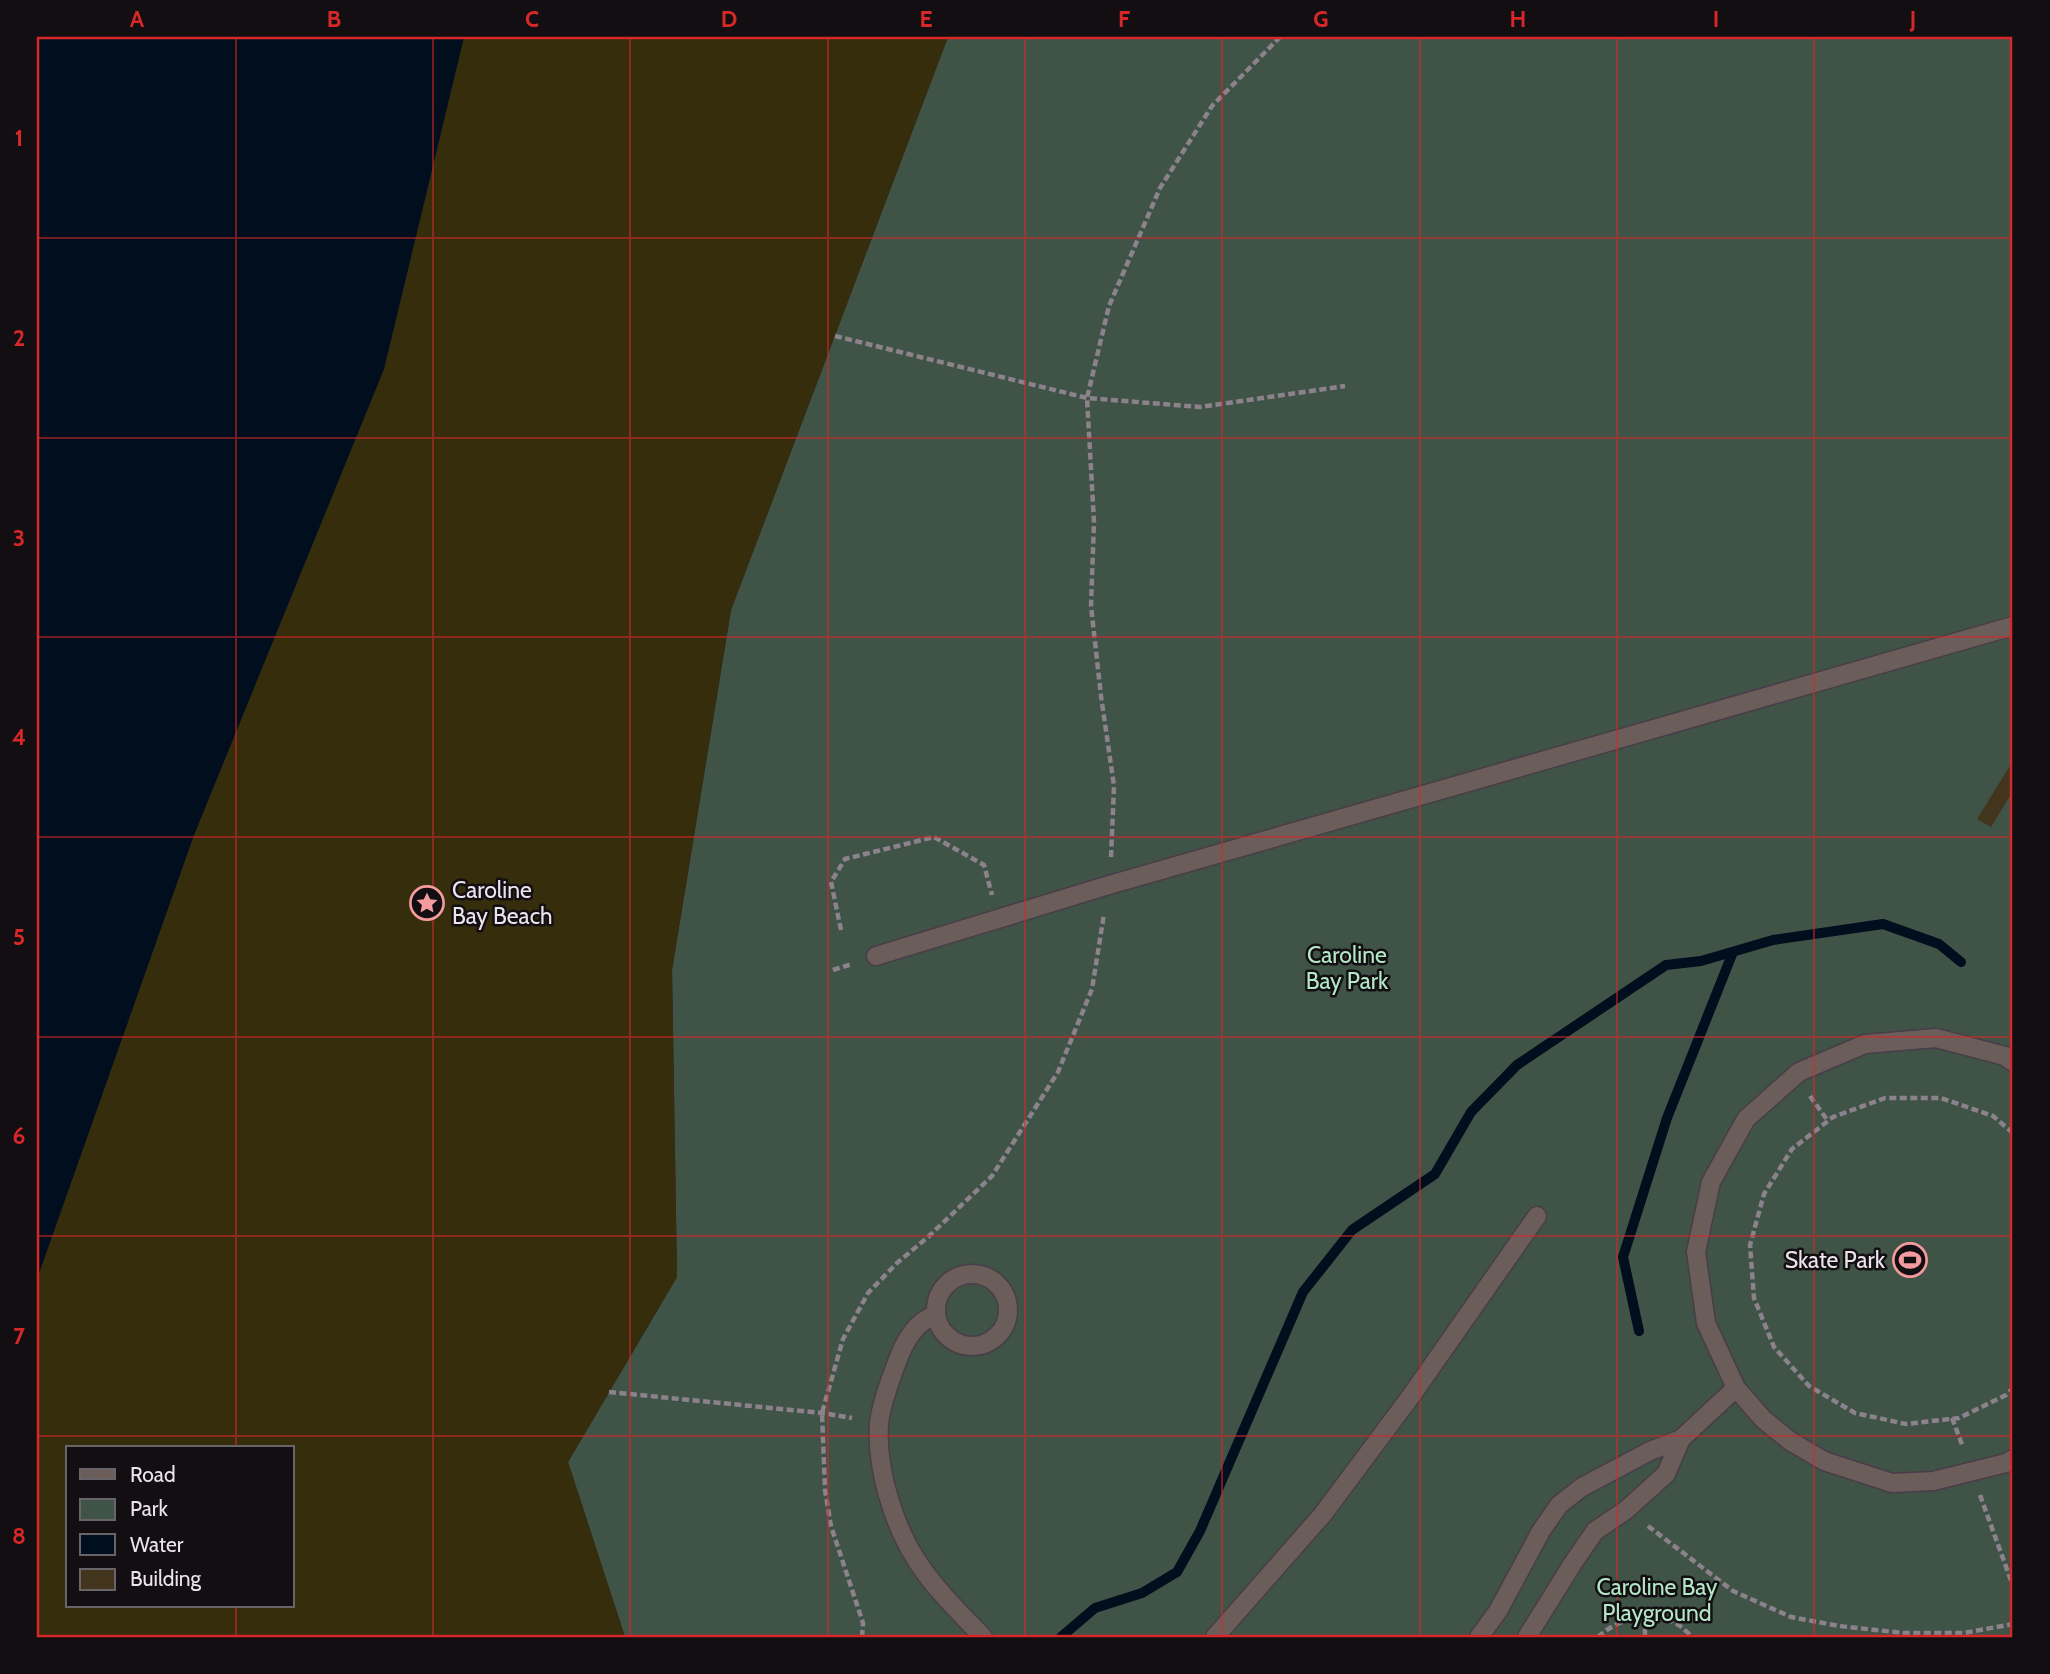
<svg xmlns="http://www.w3.org/2000/svg" width="2050" height="1674" font-family="Cabin,sans-serif">
  <rect width="100%" height="100%" fill="#2d222d"/>
  <polygon fill="#405347" points="948,37 2013,37 2013,1637 625,1637 568,1462 677,1277 672,970 731,610"/>
  <path fill="#362d0d" fill-rule="evenodd" d="M464,37H948L731,610L672,970L677,1277L568,1462L625,1637H37V1279L194,835L384,369ZM68,1448H292V1606H68Z"/>
  <polygon fill="#010e1e" points="37,37 464,37 384,369 194,835 37,1279"/>
  <g fill="none" stroke-linecap="round" stroke-linejoin="round">
    <g stroke="#010e1e" stroke-width="10">
      <polyline points="1639,1331 1623,1257 1667,1118 1733,952"/>
      <polyline points="1061,1637 1095,1608 1142,1593 1177,1572 1200,1531 1303,1292 1352,1230 1435,1174 1471,1112 1517,1065 1666,965 1701,961 1773,940 1883,924 1939,944 1961,962"/>
    </g>
  </g>
  <polygon fill="#42341d" points="2013,761 2013,791 1991,827 1977,819"/>
  <g fill="none" stroke-linecap="round" stroke-linejoin="round">
    <g stroke="#483d48" stroke-width="21">
      <g id="lane">
        <polyline points="2013,1062 2005,1056 1936,1038 1865,1044 1799,1072 1746,1119 1711,1182 1696,1252 1706,1323 1736,1388 1763,1419 1790,1441 1824,1461 1892,1483 1933,1481 2006,1463 2013,1459"/>
        <circle cx="972" cy="1310" r="36"/>
        <path d="M936,1316C916,1319 903,1345 897,1362C890,1381 881,1404 879,1424C876,1467 893,1524 917,1561C935,1589 960,1613 983,1637"/>
        <polyline points="1215,1637 1323,1514 1411,1396 1537,1216"/>
        <polyline points="1479,1637 1498,1611 1541,1531 1559,1505 1582,1487 1650,1451 1681,1439 1736,1388"/>
        <polyline points="1527,1637 1573,1563 1595,1531 1626,1510 1666,1474 1681,1439"/>
      </g>
    </g>
    <g stroke="#483d48" stroke-width="21">
      <polyline id="street" points="876,956 1109,885 2013,626"/>
    </g>
    <g stroke="#8b828b" stroke-width="4.5" stroke-dasharray="7 3.5" stroke-linecap="butt">
      <polyline points="835,336 1087,398 1200,407 1345,386"/>
      <polyline points="1111,857 1114,786 1101,696 1091,606 1094,522 1087,398 1109,306 1160,188 1212,106 1280,37"/>
      <polyline points="841,930 831,882 845,859 934,837 984,865 992,895"/>
      <polyline points="833,970 852,964"/>
      <polyline points="1810,1096 1828,1121"/>
      <polyline points="2013,1133 1993,1116 1941,1098 1885,1098 1833,1117 1792,1149 1764,1194 1750,1245 1754,1298 1774,1347 1809,1386 1855,1413 1906,1424 1959,1418 2006,1395 2013,1388"/>
      <polyline points="609,1392 822,1413 852,1418"/>
      <polyline points="1952,1418 1963,1447"/>
      <polyline points="1980,1495 2013,1586"/>
      <polyline points="1648,1526 1733,1591 1791,1617 1839,1626 1904,1633 1964,1633 2013,1624"/>
      <polyline points="1645,1618 1645,1637"/>
      <polyline points="862,1637 863,1623 831,1526 825,1490 822,1413 843,1339 868,1293 897,1263 928,1237 992,1176 1058,1072 1092,989 1104,914"/>
      <path d="M1598,1637C1618,1618 1651,1611 1675,1623C1682,1626 1687,1633 1693,1637"/>
    </g>
    <use href="#lane" stroke="#6b5d5a" stroke-width="18"/>
    <use href="#street" stroke="#6b5d5a" stroke-width="18"/>
  </g>
  <path fill="none" stroke="#d62828" stroke-width="2" stroke-opacity="0.55" d="M236,37V1448M433,37V1637M630,37V1637M828,37V1637M1025,37V1637M1222,37V1637M1420,37V1637M1617,37V1637M1814,37V1637M37,238H2013M37,438H2013M37,637H2013M37,837H2013M37,1037H2013M37,1236H2013M37,1436H2013M236,1606V1637"/>
  <defs>
    <g id="sight-ring" transform="scale(1.75)"><circle r="9.5" fill="#120e12" stroke="#f49b9f" stroke-width="1.5"/><path d="M0-6L1.8-2.2L6-1.7L2.9 1.2L3.7 5.4L0 3.3L-3.7 5.4L-2.9 1.2L-6-1.7L-1.8-2.2Z" fill="#f49b9f"/></g>
    <g id="stadium-ring" transform="scale(1.75)"><circle r="9.5" fill="#120e12" stroke="#f49b9f" stroke-width="1.5"/><path d="M0-5a6.5 5 0 1 0 0 10a6.5 5 0 1 0 0-10ZM-3.5-1.8h7v3.6h-7Z" fill="#f49b9f"/></g>
  </defs>
  <g fill-rule="evenodd">
    <use href="#sight-ring" x="427" y="903"/>
    <use href="#stadium-ring" x="1910" y="1260"/>
  </g>
  <g text-anchor="middle" dominant-baseline="central" stroke-width="5" stroke-linejoin="round" paint-order="stroke">
    <g font-size="23" fill="#ece4ec" stroke="#120e12" text-anchor="start">
      <text x="452" y="890">Caroline<tspan x="452" dy="26">Bay Beach</tspan></text>
      <text x="1885" y="1260" text-anchor="end">Skate Park</text>
    </g>
    <g font-size="23" fill="#b3e8c7" stroke="#120e12">
      <text x="1347" y="955">Caroline<tspan x="1347" dy="26">Bay Park</tspan></text>
      <text x="1657" y="1587">Caroline Bay<tspan x="1657" dy="26">Playground</tspan></text>
    </g>
  </g>
  <rect width="2050" height="1674" fill="none" stroke="#120e12" stroke-width="77"/>
  <rect x="66" y="1446" width="228" height="161" fill="#120e12" stroke="#696469" stroke-width="2"/>
  <rect x="80" y="1469" width="35" height="10" fill="#6b5d5a" stroke="#696469" stroke-width="2"/>
  <text x="130" y="1482" font-size="21" fill="#ece4ec">Road</text>
  <rect x="80" y="1499" width="35" height="21" fill="#405347" stroke="#696469" stroke-width="2"/>
  <text x="130" y="1516" font-size="21" fill="#ece4ec">Park</text>
  <rect x="80" y="1534" width="35" height="21" fill="#010e1e" stroke="#696469" stroke-width="2"/>
  <text x="130" y="1552" font-size="21" fill="#ece4ec">Water</text>
  <rect x="80" y="1569" width="35" height="21" fill="#42341d" stroke="#696469" stroke-width="2"/>
  <text x="130" y="1586" font-size="21" fill="#ece4ec">Building</text>
  <rect x="38" y="38" width="1973" height="1598" fill="none" stroke="#d62828" stroke-width="2.5"/>
  <g font-size="23" text-anchor="middle" font-weight="bold" fill="#d62828">
    <text x="137" y="27">A</text>
    <text x="334" y="27">B</text>
    <text x="532" y="27">C</text>
    <text x="729" y="27">D</text>
    <text x="926" y="27">E</text>
    <text x="1124" y="27">F</text>
    <text x="1321" y="27">G</text>
    <text x="1518" y="27">H</text>
    <text x="1716" y="27">I</text>
    <text x="1913" y="27">J</text>
    <text x="19" y="146">1</text>
    <text x="19" y="346">2</text>
    <text x="19" y="546">3</text>
    <text x="19" y="745">4</text>
    <text x="19" y="945">5</text>
    <text x="19" y="1144">6</text>
    <text x="19" y="1344">7</text>
    <text x="19" y="1544">8</text>
  </g>
</svg>
